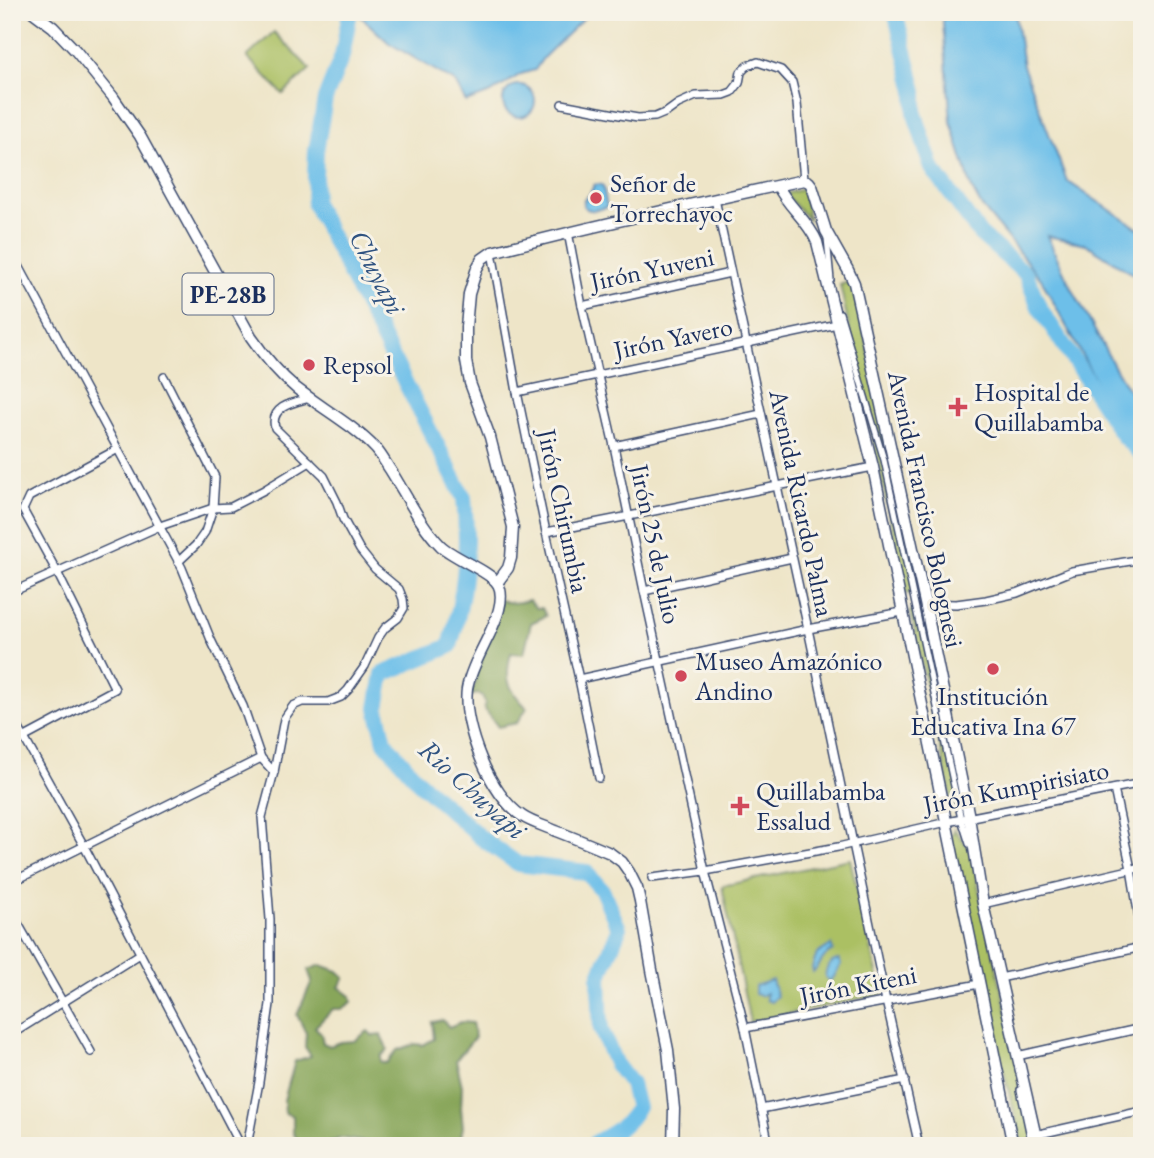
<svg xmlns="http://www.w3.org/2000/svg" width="1154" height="1158" font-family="'EB Garamond',serif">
  <rect width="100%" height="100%" fill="#f7f3e8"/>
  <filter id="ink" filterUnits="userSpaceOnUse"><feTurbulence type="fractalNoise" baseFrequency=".0143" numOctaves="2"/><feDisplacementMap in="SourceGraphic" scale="14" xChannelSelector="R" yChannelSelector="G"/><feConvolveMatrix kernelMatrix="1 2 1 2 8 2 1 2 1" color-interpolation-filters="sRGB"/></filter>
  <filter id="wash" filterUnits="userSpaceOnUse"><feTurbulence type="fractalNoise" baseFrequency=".00686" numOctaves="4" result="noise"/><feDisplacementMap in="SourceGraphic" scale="28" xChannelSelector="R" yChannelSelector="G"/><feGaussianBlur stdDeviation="1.57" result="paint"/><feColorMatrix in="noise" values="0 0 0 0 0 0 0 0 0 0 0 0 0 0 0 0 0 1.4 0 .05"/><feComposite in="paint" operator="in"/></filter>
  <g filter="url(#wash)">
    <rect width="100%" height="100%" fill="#eee5c8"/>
    <g fill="#abc064" stroke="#637861" stroke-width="2">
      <polygon points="274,32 310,69 283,94 247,57"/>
      <polygon points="803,189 809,220 785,194"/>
      <polygon points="853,280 920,591 906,594 840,285"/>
      <polygon points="923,608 967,807 954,810 910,611"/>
      <polygon points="954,829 970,849 1037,1146 1023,1146 962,912 949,844"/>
      <polygon points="850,859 882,994 750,1022 722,886"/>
    </g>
    <g fill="#88a65a" stroke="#526a5c" stroke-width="2">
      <path d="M500,600C511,604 519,603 529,600L536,608H542L546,616L531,623L524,654L511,653C504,680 508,689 527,708L517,723L498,727L484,708L485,703L482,696L478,694L468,696L475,684L477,670Z"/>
      <polygon points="321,965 338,971 345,978 339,987 351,996 352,1002 342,1009 333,1009 315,1027 321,1033 323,1043 330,1046 341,1042 354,1041 368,1031 373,1036 381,1035 388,1050 381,1056 381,1062 387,1063 397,1050 415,1044 423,1045 434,1039 432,1022 443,1020 449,1027 461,1022 472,1023 475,1037 456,1060 462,1086 461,1108 463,1127 459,1146 388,1146 341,1138 322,1146 302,1146 293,1133 293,1116 285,1113 284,1100 295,1061 311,1056 305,1047 306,1033 297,1015 312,981 308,970"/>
    </g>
    <g fill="#6dbfe9" stroke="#4477a4" stroke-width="2">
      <polygon points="356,12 590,12 543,58 535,70 521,74 491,93 466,102 455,82 389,43"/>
      <polygon points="942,12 1015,12 1023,66 1067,181 1142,231 1142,278 1128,271 1086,244 1047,236 1067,279 1114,366 1142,412 1142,456 1108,404 1041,279 982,207 972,189 951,122"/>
      <circle cx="519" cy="101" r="16"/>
      <path d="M599,184L603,186L607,207C599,209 588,214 583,205L584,200L590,194L594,185Z"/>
      <path d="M831,945L833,951C820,957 822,965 813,972L812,968L817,954Z"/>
      <path d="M839,960L841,964L834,977L830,981L825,977C826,968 829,961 839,960Z"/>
      <polygon points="772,980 777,996 771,1002 766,1000 766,993 761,996 755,994 755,986"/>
    </g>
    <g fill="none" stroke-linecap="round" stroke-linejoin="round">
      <g stroke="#6dbfe9" stroke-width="16">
        <path d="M350,12L342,56L325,99L316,151L314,203L464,498C469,551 465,595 450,646L383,674L377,708L385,742L419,782L481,838L518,864L586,872L602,890L619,929L599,978L601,1029L615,1063L631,1084L637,1108C626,1127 613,1133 595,1143L594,1146"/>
        <polyline points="895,12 915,91 915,114 932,168 980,234 1026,274 1039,307 1124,437 1142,455"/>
      </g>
    </g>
  </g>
  <g filter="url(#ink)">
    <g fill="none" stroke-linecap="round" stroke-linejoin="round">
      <g stroke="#3b4a6e" stroke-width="8">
        <g id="pedestrian">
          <polyline points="827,238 831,280"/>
          <polyline points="840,313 884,460 961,819 969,844"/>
          <polyline points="1020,1090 1032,1146"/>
        </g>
      </g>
      <g stroke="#3b4a6e" stroke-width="10">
        <g id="minor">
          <polyline points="562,104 620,115 638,118 655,117 667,112 678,104 696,96 724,95 732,92 739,83 741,72 747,66 758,62 781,70 792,82 797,103 804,180"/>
          <polyline points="715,199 808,629 886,1001 919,1146"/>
          <polyline points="568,232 582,306 614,446 644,591 705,871 745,1028 769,1146"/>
          <polyline points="492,252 517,392 546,532 579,679 599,778"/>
          <polyline points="12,253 182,568 211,640 243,706 261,758 274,772"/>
          <polyline points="582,306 730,273"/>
          <polyline points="164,377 215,477 213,508 205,532 196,545 178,562"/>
          <polyline points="517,392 837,324"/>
          <polyline points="614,446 761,414"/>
          <path d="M546,532C655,512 764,488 873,467"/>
          <polyline points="644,591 792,558"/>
          <polyline points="12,592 160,526 213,508 231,507 264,490 310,462"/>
          <polyline points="925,603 956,604 986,600 1017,593 1072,571 1142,559"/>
          <polyline points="579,679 808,629 902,612"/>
          <polyline points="12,716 84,846 241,1146"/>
          <polyline points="12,744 115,689 57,572 23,510 29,497 118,449"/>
          <polyline points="1114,789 1131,869 1142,936"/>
          <polyline points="652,878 705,871 838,847 947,822 1142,783"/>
          <polyline points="12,882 261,758"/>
          <polyline points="983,904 1142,867"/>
          <polyline points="12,913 91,1052"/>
          <polyline points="1000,978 1142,947"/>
          <polyline points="745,1028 979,984"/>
          <polyline points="12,1034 140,954"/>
          <polyline points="1017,1056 1142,1028"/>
          <polyline points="761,1109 905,1080"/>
          <polyline points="1035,1135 1142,1111"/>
          <path d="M247,1146L259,1082L270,1004V919L262,817L274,772L284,719L293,706L302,702H328L341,697L348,690L365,666L378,638L385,628L398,618L404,608L403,599L399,589L375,569L360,550L343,519L337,502L324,476L275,428C269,406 295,402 310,398"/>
        </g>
      </g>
      <g stroke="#3b4a6e" stroke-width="13">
        <g id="primary">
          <path d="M778,186C788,207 808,220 817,242L873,467L1013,1146"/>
          <path d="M497,583L508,568L511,558L513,527L490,437L470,383L466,361V327L469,294L477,268L482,259L492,252C595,225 700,202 804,180L809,182L812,186L826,231L848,270L854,283L925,603L969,817L983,904L1038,1146"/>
        </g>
      </g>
      <g stroke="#3b4a6e" stroke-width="13">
        <path id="trunk" d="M33,12L53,27L76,51L113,97L140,136L251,337C264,356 278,373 296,388C323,409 352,424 376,449C382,456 386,464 391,471C406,495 421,526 441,546C454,558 491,572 498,584C506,599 495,622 489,635C481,652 470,671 467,689C462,725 491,797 522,816C532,823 545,826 556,831C574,838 592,845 610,853L622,862L629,872L637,888L640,901L652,970L668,1050L674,1109L673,1146"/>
      </g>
      <use href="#pedestrian" stroke="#fff" stroke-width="5"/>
      <use href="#minor" stroke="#fff" stroke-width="7"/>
      <use href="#primary" stroke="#fff" stroke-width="10"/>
      <use href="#trunk" stroke="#fff" stroke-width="10"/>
    </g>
  </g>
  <g fill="#d1495b" stroke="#f7f3e8" stroke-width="2.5">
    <circle cx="596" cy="198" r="7"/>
    <circle cx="309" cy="365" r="7"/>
    <path d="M954.5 396.5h7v7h7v7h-7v7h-7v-7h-7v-7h7z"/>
    <circle cx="993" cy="669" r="7"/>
    <circle cx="681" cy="676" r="7"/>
    <path d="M736.5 795.5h7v7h7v7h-7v7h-7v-7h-7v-7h7z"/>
  </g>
  <g text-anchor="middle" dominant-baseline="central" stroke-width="6" stroke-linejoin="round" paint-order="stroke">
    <rect fill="#f7f3e8" stroke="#5d6a87" stroke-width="2" x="182.5" y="273.5" width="91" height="41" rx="5"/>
    <g font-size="24" font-weight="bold" fill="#1b2f5e">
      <text x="228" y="294">PE-28B</text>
    </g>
    <g font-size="26" fill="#1b2f5e" stroke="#f7f3e8" text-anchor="start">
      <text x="610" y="183">Señor de<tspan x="610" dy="30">Torrechayoc</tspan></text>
      <text x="323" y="365">Repsol</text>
      <text x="974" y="392">Hospital de<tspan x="974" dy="30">Quillabamba</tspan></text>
      <text x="695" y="661">Museo Amazónico<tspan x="695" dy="30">Andino</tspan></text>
      <text x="993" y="696" text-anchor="middle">Institución<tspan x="993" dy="30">Educativa Ina 67</tspan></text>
      <text x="756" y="791">Quillabamba<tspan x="756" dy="30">Essalud</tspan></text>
    </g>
    <g font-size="26" fill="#1b2f5e" stroke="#f7f3e8">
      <text transform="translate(652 269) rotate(-12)">Jirón Yuveni</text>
      <text transform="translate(673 338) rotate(-12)">Jirón Yavero</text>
      <text transform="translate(802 503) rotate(78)">Avenida Ricardo Palma</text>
      <text transform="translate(926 509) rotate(78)">Avenida Francisco Bolognesi</text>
      <text transform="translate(564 511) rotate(78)">Jirón Chirumbia</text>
      <text transform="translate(656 544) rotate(78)">Jirón 25 de Julio</text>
      <text transform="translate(1016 787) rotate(-11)">Jirón Kumpirisiato</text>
      <text transform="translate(858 985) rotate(-11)">Jirón Kiteni</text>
    </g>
    <g font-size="28" font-style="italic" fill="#305381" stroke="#f7f3e8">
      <text transform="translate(378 272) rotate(63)">Chuyapi</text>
      <text transform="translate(473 789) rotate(42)">Rio Chuyapi</text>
    </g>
  </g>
  <rect width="1154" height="1158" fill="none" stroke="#f7f3e8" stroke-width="42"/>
</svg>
